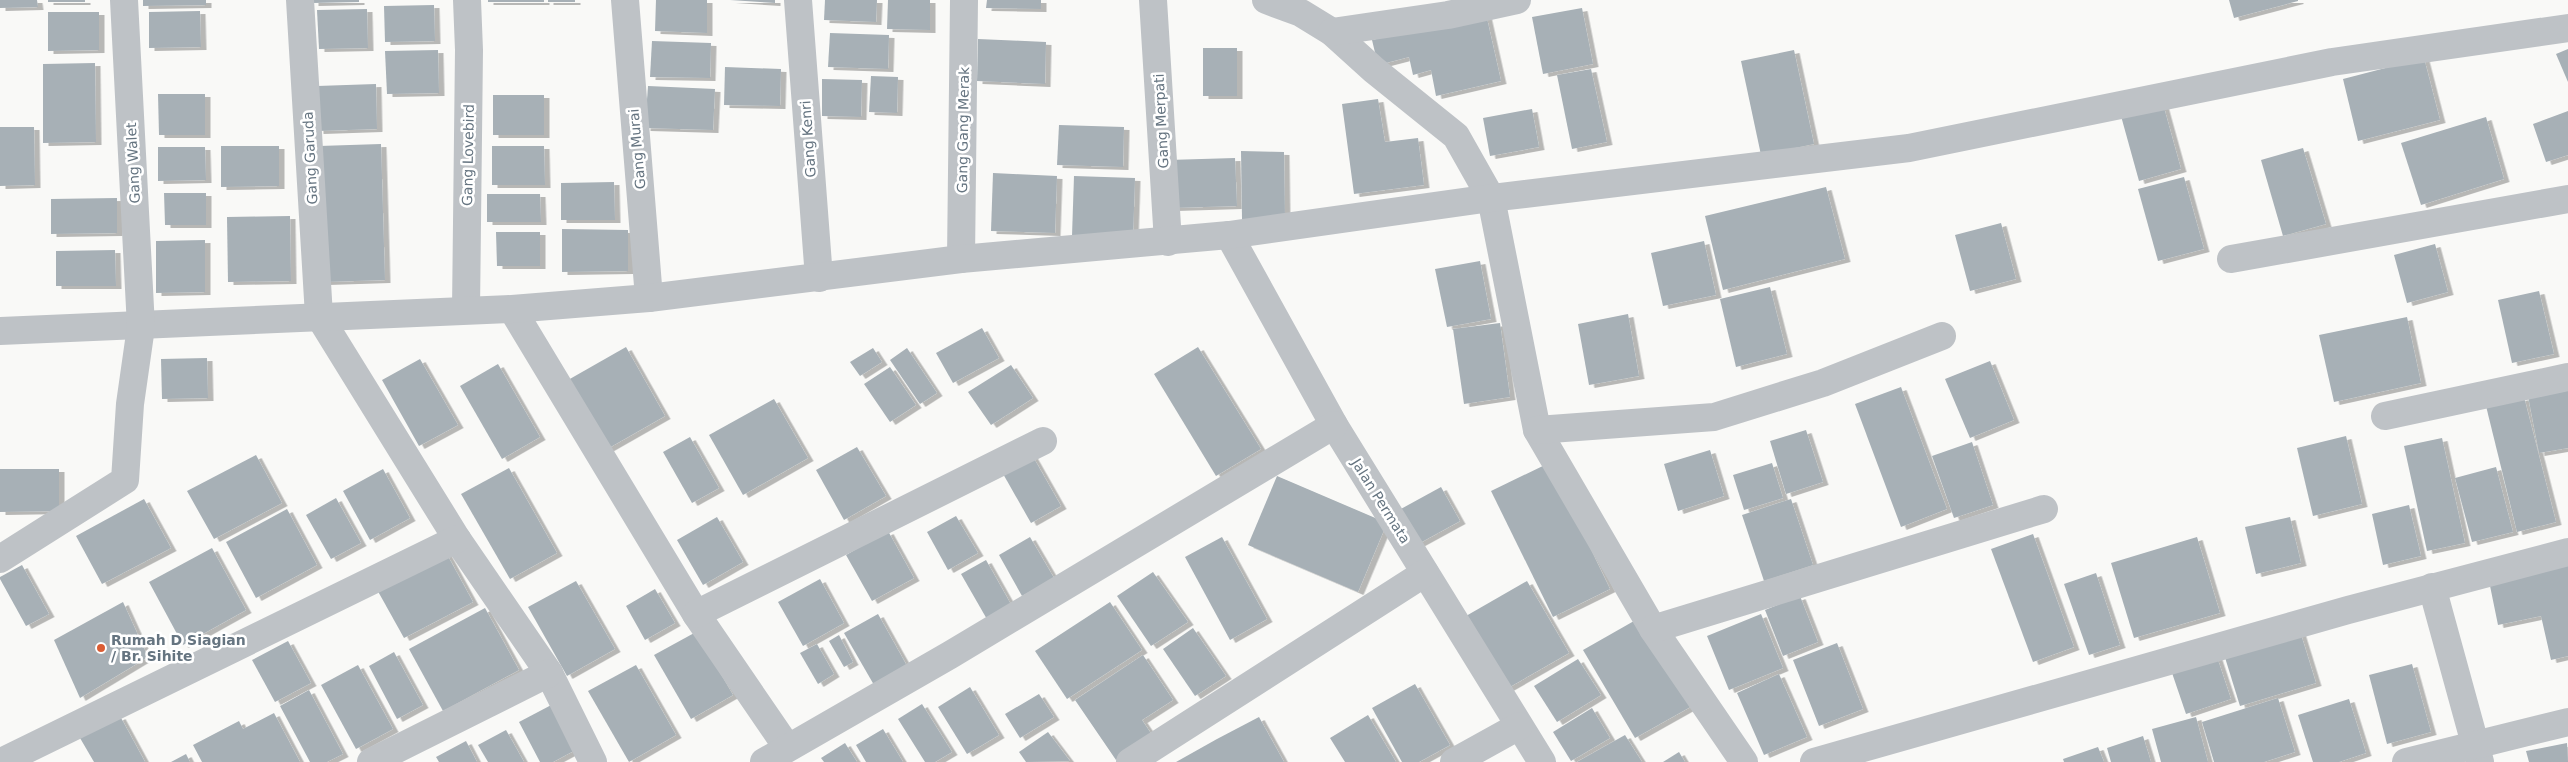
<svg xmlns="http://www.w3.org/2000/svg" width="2568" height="762" font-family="'DejaVu Sans',sans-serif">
  <defs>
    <filter id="shadow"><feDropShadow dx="5.5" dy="3" stdDeviation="0" flood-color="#0004"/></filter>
  </defs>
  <rect width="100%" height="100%" fill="#f9f9f7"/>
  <g fill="#a7b0b6" filter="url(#shadow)">
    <polygon points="0,0 37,0 38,7 0,8"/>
    <rect x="48" y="0" width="37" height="2"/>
    <polygon points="143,0 206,0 206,5 143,6"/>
    <polygon points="313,0 359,0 359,2 313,3"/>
    <rect x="488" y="0" width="56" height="2"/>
    <rect x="548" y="0" width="27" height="2"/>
    <polygon points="656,0 707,0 707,33 655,31"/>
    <polygon points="730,0 775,0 775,3"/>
    <polygon points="825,0 877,0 876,22 824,20"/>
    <polygon points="888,0 930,0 930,30 887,29"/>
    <polygon points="987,0 1041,0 1041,9 986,8"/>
    <polygon points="2229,0 2298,0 2298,1 2234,18"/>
    <polygon points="434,5 435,41 385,42 384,6"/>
    <polygon points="1582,8 1593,64 1543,74 1532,17"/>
    <polygon points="367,9 368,48 319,49 317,10"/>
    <polygon points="200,11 201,47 149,48 149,12"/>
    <polygon points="48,12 99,12 99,50 48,51"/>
    <polygon points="1486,14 1501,81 1436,96 1431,70 1413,75 1409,57 1378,65 1372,40"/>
    <polygon points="830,33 889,35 888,69 828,67"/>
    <polygon points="978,39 1046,42 1045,84 977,81"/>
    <polygon points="652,41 711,43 710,78 650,77"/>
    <rect x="1203" y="48" width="34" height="48"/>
    <polygon points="2568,49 2568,82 2556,54"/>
    <polygon points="438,50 439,93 387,94 385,51"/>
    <polygon points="1794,50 1814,144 1761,155 1741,61"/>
    <polygon points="2424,58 2440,120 2358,141 2343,79"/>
    <polygon points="95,63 96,142 43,143 43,64"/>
    <polygon points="725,67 781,69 780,106 724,105"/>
    <polygon points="1591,69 1607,142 1572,149 1557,75"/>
    <polygon points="871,76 898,77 897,113 869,112"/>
    <polygon points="822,79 862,80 861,117 822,116"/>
    <polygon points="376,84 377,129 318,131 317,86"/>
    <polygon points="648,86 715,89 713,130 645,128"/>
    <polygon points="158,94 205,94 205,135 159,135"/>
    <rect x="493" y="95" width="51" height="40"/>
    <polygon points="1378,99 1385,142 1418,138 1424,185 1354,194 1342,104"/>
    <polygon points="2163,104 2181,169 2139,181 2121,116"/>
    <polygon points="1532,109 1539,147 1490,156 1483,118"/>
    <polygon points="2568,111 2568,155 2546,162 2533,124"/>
    <polygon points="2486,117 2504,179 2421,205 2401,143"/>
    <polygon points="1059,125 1124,127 1123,167 1057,165"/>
    <polygon points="0,127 34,127 35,185 0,186"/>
    <polygon points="381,144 385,280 323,282 319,146"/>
    <polygon points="221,146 279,146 279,186 221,187"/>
    <polygon points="492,146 544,146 545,185 492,185"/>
    <polygon points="158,147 205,147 206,180 158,181"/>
    <polygon points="2303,148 2326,224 2283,236 2261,160"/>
    <polygon points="1241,151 1284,152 1285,219 1242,219"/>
    <polygon points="1235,158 1237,206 1171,208 1168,160"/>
    <polygon points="993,173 1057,176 1055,233 991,231"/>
    <polygon points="1074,176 1135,178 1133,237 1072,236"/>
    <polygon points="2184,177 2204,249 2158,261 2138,189"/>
    <polygon points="614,182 615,220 561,220 561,183"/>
    <polygon points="1826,187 1845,259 1723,290 1705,216"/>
    <polygon points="164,193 206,193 206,225 165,225"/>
    <polygon points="487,194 540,194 541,222 487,222"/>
    <polygon points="117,198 117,233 51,234 51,199"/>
    <polygon points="290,216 291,281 228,282 227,217"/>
    <polygon points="2001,223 2016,279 1970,291 1955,235"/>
    <polygon points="562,229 628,230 628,271 562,272"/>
    <polygon points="496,232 540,232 540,266 497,266"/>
    <polygon points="205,240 205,292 156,293 156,241"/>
    <polygon points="1704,241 1716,295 1663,306 1651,253"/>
    <polygon points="2435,244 2448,292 2407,303 2394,255"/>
    <polygon points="115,250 116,286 56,286 56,251"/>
    <polygon points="1480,261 1491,319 1447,327 1435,269"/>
    <polygon points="1770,287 1787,354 1736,367 1720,299"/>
    <polygon points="2539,291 2554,354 2512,363 2498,300"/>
    <polygon points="1628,314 1639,376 1589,385 1578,324"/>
    <polygon points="2407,317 2421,383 2334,402 2319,335"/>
    <polygon points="1500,323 1510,397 1464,404 1453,329"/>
    <polygon points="982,328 999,358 953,383 936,353"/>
    <polygon points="626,347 665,416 600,453 561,384"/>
    <polygon points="1198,347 1261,449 1216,476 1154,374"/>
    <polygon points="873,348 882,362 860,376 850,362"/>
    <polygon points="907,348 937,393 920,404 890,360"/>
    <polygon points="207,358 208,398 162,399 161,359"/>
    <polygon points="420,359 458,425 419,446 382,380"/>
    <polygon points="1990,361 2014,420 1970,438 1945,379"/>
    <polygon points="498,364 540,437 502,459 460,386"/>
    <polygon points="1011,365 1033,398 991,425 968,392"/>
    <polygon points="890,367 916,405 890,422 864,384"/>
    <polygon points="1901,387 1947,509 1901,527 1855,404"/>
    <polygon points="2568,390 2568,448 2539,453 2528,396"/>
    <polygon points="2524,397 2556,522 2517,532 2486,406"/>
    <polygon points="774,399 808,458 743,495 709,435"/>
    <polygon points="1806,430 1823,482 1786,494 1770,441"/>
    <polygon points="2346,436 2362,504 2313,516 2297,448"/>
    <polygon points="690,437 719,488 692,503 663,452"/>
    <polygon points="2442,438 2465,543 2427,551 2404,446"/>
    <polygon points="1972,442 1993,505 1954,518 1932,456"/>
    <polygon points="857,447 886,496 844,520 816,470"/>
    <polygon points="1710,450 1724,496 1678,511 1664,464"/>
    <polygon points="256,455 282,503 214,539 187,491"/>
    <polygon points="1032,455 1061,506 1031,523 1002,472"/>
    <polygon points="1549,463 1610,589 1553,617 1491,491"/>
    <polygon points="1772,463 1783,498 1744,510 1733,475"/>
    <polygon points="2496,467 2513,532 2472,542 2455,478"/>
    <polygon points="509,468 557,553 510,579 461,494"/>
    <polygon points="0,469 59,469 59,511 0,512"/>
    <polygon points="383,469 410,518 370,540 343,491"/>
    <polygon points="1277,476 1387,523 1358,592 1248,545"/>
    <polygon points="1441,487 1460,521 1418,544 1399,510"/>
    <polygon points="336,498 361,543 331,559 306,515"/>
    <polygon points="144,499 171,548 102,584 76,536"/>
    <polygon points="1791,499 1813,565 1764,581 1742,515"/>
    <polygon points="2409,505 2421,556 2383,565 2372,514"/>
    <polygon points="287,509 317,565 256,598 226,542"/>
    <polygon points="956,516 978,553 948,570 927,532"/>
    <polygon points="717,517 743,562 703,585 677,540"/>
    <polygon points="2290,517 2301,563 2256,574 2245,527"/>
    <polygon points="888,531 914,578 872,601 846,555"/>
    <polygon points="2033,534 2074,647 2033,662 1991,549"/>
    <polygon points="1030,537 1054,578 1022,596 999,555"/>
    <polygon points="1222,537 1267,619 1230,640 1185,557"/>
    <polygon points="2197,537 2220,613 2134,638 2111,563"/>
    <polygon points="212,548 246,610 183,645 149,582"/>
    <polygon points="444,549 473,602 404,638 375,586"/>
    <polygon points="986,560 1013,608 988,621 961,574"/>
    <polygon points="2568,560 2568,656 2551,660 2541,616 2498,625 2488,576"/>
    <polygon points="22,565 49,614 26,626 0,579 0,577"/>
    <polygon points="1153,572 1188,622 1151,646 1117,596"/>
    <polygon points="2096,573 2120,645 2089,655 2064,584"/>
    <polygon points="820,579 844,623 803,646 778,602"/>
    <polygon points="576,581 615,649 567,676 528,607"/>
    <polygon points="1527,581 1569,653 1508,688 1466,616"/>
    <polygon points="655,589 675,623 645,640 626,606"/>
    <polygon points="1800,596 1818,642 1783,656 1765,610"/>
    <polygon points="123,602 148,657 80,698 54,640"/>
    <polygon points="1110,602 1142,650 1067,699 1035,651"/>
    <polygon points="485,608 519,670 443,711 409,649"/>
    <polygon points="878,614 907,666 874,685 844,633"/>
    <polygon points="1761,614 1783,668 1729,690 1707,636"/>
    <polygon points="1641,617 1692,706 1635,738 1583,650"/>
    <polygon points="1193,628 1226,676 1195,696 1163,649"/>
    <polygon points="2299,628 2316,683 2240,706 2223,651"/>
    <polygon points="696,632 733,695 691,719 654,655"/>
    <polygon points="839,635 853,662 844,667 829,641"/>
    <polygon points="288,641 311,683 275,702 252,660"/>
    <polygon points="1837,643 1863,709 1819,726 1793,660"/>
    <polygon points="817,644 834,674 818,684 800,653"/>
    <polygon points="2215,651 2231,699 2186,714 2170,667"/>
    <polygon points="394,652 423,705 397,719 369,666"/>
    <polygon points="1143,655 1173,700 1142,720 1152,735 1116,760 1075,700"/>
    <polygon points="1578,659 1601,695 1557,722 1534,686"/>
    <polygon points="2412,664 2431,732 2387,744 2369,675"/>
    <polygon points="358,665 393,729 356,749 321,685"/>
    <polygon points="636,665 676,735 629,762 588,691"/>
    <polygon points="1779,674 1807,737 1764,755 1737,693"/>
    <polygon points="1415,684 1450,745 1419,762 1402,762 1372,708"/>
    <polygon points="970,687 999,735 967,754 938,707"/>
    <polygon points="309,690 343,754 327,762 310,762 280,706"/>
    <polygon points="1039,694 1054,717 1020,738 1005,714"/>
    <polygon points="2278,698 2295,752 2264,762 2214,762 2202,722"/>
    <polygon points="2349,699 2366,753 2339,762 2313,762 2298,715"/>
    <polygon points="557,702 581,747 553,762 540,762 519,722"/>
    <polygon points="922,704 952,752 935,762 925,762 898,719"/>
    <polygon points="1592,708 1610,738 1571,761 1553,732"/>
    <polygon points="274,713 300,762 202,762 193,745 239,721 243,729"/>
    <polygon points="1368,715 1396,762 1345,762 1330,738"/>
    <polygon points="120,716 145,762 94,762 80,738"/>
    <polygon points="1259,717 1284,762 1176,762 1217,739"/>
    <polygon points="2196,717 2208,762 2161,762 2152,729"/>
    <polygon points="883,729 903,762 866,762 856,745"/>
    <polygon points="506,730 524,762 488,762 478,745"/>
    <polygon points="1048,732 1070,761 1026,762 1019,752"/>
    <polygon points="1625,735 1642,762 1577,762"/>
    <polygon points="2143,736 2151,762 2111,762 2107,748"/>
    <polygon points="466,741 477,762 439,762 436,757"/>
    <polygon points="845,743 857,762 824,762 821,758"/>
    <polygon points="2567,743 2568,762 2529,762 2526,751"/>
    <polygon points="2098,747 2104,762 2064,762 2063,759"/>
    <polygon points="1679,752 1685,762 1663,762"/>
    <polygon points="186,754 190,762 171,762"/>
  </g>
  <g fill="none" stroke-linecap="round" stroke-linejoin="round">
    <g stroke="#bec2c6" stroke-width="28">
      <polyline points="300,0 319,316 457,539 549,673 593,762"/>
      <polyline points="625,0 649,298"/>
      <polyline points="798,0 819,278"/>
      <polyline points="1153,0 1168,242"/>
      <polyline points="1266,0 1301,13 1332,32 1374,70 1456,136 1491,198 1537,430 1653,629 1744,762"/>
      <polyline points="1332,32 1448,15 1517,0"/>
      <polyline points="1229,235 1334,425 1542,762"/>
      <polyline points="961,259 964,0"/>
      <polyline points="2231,259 2568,199"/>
      <polyline points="512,309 696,614 787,747"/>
      <polyline points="466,310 469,50 467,0"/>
      <polyline points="0,331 512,309 649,298 961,259 1229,235 1491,198 1909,148 2332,62 2568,28"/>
      <polyline points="2385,416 2568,377"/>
      <polyline points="1537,430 1714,417 1823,383 1942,336"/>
      <polyline points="0,559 125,480 130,404 141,327 124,0"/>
      <polyline points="2432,587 2480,762"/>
      <polyline points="696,614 1043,441"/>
      <polyline points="1653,629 2044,509"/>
      <polyline points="1,762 457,539"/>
      <polyline points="371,762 549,673"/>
      <polyline points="764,762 950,655 1334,425"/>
      <polyline points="1130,762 1425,573"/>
      <polyline points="1454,762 1519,726"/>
      <polyline points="1814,762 2348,610 2568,552"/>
      <polyline points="2406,762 2568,722"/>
    </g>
  </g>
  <circle fill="#db5d34" stroke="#fff" stroke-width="2" cx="101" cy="648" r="5"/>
  <g text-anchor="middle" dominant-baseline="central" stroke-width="5" stroke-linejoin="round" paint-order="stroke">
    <g font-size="14" fill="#657480" stroke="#fff">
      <text transform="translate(1161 121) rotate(-93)">Gang Merpati</text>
      <text transform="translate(963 130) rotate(-89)">Gang Gang Merak</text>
      <text transform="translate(808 139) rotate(-94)">Gang Kenri</text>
      <text transform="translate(637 149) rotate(-95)">Gang Murai</text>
      <text transform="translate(468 155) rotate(-89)">Gang Lovebird</text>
      <text transform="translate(310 158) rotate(-93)">Gang Garuda</text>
      <text transform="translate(133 163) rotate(-93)">Gang Walet</text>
      <text transform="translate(1381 501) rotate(58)">Jalan Permata</text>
    </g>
    <g font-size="14" font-weight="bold" fill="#657480" stroke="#fff" text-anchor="start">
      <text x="111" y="640">Rumah D Siagian<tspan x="111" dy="16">/ Br. Sihite</tspan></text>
    </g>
  </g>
</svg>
